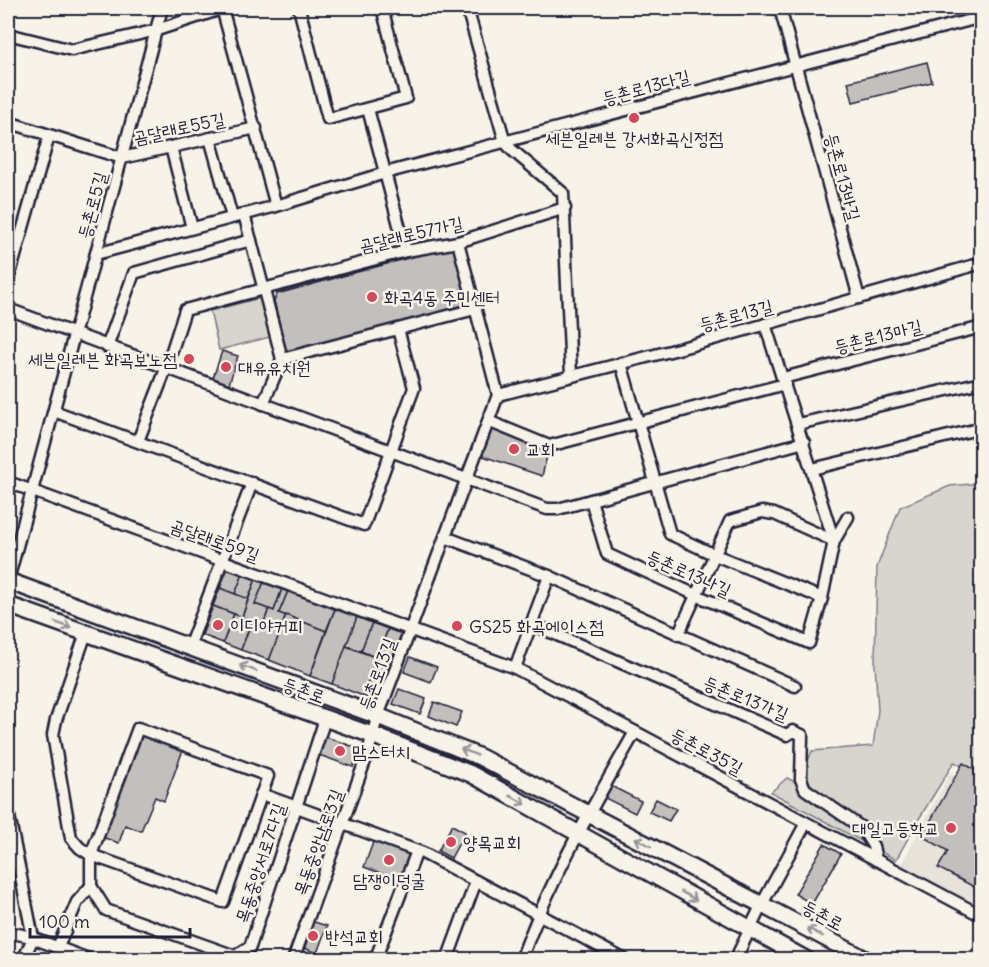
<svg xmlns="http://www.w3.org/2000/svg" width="989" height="967" font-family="Delius,'Poor Story',sans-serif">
  <rect width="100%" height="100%" fill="#f7f3e8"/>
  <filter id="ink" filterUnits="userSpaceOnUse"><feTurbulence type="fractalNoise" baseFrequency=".0167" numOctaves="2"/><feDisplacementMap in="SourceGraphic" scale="12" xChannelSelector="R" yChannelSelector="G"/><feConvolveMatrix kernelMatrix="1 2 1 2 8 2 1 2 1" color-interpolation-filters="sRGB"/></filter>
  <g filter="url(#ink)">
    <polygon fill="#e7e3db" points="950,773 981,789 981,911 900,867"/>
    <g fill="#d8d5cf" stroke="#7d7c85" stroke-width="1.5">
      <polygon points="260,298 270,337 219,350 210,311"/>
      <polygon points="981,483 981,775 954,762 917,822 896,860 771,792 787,778 799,784 812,751 873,746 878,710 875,664 877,567 900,507 950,486"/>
    </g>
    <g fill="#c2bfbd" stroke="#22223b" stroke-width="1.5">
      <polygon points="927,62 932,82 853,102 848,82"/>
      <polygon points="456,245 472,307 287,355 274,301 277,294"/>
      <polygon points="222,351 238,356 229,384 213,378"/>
      <polygon points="489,422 549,448 542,476 477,454"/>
      <polygon points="228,568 243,574 235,594 220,588"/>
      <polygon points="243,574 256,579 248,599 235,594"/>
      <polygon points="256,579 264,582 255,604 269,609 263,625 242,617"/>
      <polygon points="264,582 282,589 274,611 255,604"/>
      <polygon points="220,588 248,599 242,617 213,606"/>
      <polygon points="282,589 288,591 279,613 286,615 280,632 263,625 269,609 274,611"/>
      <polygon points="288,591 335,609 326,631 279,613"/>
      <polygon points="213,606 234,614 223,643 202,635"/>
      <polygon points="335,609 357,617 332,684 310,676"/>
      <polygon points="234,614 252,621 241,650 223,643"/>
      <polygon points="286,615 326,631 310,676 269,660"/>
      <polygon points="357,617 372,623 361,651 346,646"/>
      <polygon points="252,621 280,632 269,660 241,650"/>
      <polygon points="372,623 388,629 377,658 361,651"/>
      <polygon points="388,629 401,634 386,674 373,669"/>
      <polygon points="346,646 377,658 363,696 332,684"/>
      <polygon points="410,657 437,667 431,682 404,672"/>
      <polygon points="373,669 386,674 376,701 363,696"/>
      <polygon points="399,689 426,699 420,714 393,704"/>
      <polygon points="434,702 462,712 456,727 429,716"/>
      <polygon points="141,735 183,750 164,801 155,797 141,831 125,825 119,843 102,837"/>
      <polygon points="326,737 360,749 353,767 319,755"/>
      <polygon points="963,763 982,774 982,891 938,868 948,851 922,836"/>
      <polygon points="611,786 641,801 635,813 605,798"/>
      <polygon points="656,799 676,809 669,821 649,812"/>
      <polygon points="452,825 465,832 451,858 438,851"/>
      <polygon points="375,837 415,852 404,882 364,867"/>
      <polygon points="824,844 841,854 812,904 795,894"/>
      <polygon points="308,920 327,926 317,953 299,946"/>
    </g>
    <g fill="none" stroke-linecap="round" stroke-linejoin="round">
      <g stroke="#22223b" stroke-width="15">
        <g id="street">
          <polyline points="222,8 276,206"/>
          <polyline points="299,8 328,119 406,98 382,8"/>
          <polyline points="467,8 505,142 512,150 563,193 571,376"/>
          <polyline points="780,8 859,298"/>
          <polyline points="8,34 72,50 157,30 224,8"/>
          <polyline points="368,109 406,251"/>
          <polyline points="8,122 122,158 256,128"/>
          <polyline points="210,138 232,217"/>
          <polyline points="171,147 192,228"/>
          <polyline points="244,214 282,359"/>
          <polyline points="458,242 498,395"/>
          <polyline points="96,254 276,206 385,173 982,17"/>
          <polyline points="8,281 49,136"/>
          <polyline points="8,309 547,509 558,509 804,442"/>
          <polyline points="107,347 134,273 251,240"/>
          <polyline points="621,363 670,534 715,555 822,598"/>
          <polyline points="783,378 982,327"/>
          <polyline points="263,404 282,359 475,309"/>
          <polyline points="54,411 364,525 414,388 398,329"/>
          <polyline points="488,421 549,446 785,384"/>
          <polyline points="798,424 982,382"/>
          <polyline points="138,441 166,369 185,310 406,251 458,242 565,208"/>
          <polyline points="812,469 982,428"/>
          <polyline points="8,482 515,668 982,916"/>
          <polyline points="591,500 607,554 696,595 809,643 822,598 834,541 765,324"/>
          <polyline points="445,537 549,576 795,686"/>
          <polyline points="8,580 162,8"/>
          <polyline points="532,624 787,735 793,731 802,735 801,779 805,789 862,828 873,846 876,860"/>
          <polyline points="678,635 730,521 762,512 774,514 834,541 848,517"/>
          <polyline points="189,647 252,483"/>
          <polyline points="515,668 549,576"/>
          <polyline points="261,794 423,853 625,960"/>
          <polyline points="8,811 33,938 23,960"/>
          <polyline points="91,886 106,910 235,956 250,947 325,719"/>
          <polyline points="8,932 27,936 91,960"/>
          <polyline points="58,947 77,902 91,886 91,855 138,728 268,776 223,902 91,855 80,848 71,838 53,735 56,720 86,633"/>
          <polyline points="293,960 369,750 372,735 378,716 498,395 678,349 982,263"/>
          <polyline points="375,960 417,851"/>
          <polyline points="447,960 476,881"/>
          <path d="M521,960C550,879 593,806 635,732"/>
          <polyline points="735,960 762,904 806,823"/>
        </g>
      </g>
      <g stroke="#22223b" stroke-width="20">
        <g id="secondary">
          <polyline points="8,581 378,716 480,757 867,960"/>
          <polyline points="8,605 372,735 471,774 807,960"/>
        </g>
      </g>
      <use href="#street" stroke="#f7f3e8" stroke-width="10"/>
      <use href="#secondary" stroke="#f7f3e8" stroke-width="15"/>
    </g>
    <defs><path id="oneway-shaft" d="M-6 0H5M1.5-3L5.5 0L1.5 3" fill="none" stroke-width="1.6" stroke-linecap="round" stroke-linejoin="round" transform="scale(1.5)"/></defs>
    <g stroke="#97959a">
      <use href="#oneway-shaft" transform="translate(63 625) rotate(20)"/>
      <use href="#oneway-shaft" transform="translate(248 668) rotate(-160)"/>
      <use href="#oneway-shaft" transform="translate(469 752) rotate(-158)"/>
      <use href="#oneway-shaft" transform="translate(518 800) rotate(29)"/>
      <use href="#oneway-shaft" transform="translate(643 842) rotate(-152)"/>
      <use href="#oneway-shaft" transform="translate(689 896) rotate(29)"/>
      <use href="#oneway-shaft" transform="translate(815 932) rotate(-152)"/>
    </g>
  </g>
  <g fill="#d1495b" stroke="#f7f3e8" stroke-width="2">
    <circle cx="634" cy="118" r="6"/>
    <circle cx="372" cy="297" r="6"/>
    <circle cx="189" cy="359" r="6"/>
    <circle cx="226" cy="367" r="6"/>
    <circle cx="514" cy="449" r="6"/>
    <circle cx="218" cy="625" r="6"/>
    <circle cx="457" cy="626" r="6"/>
    <circle cx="340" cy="751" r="6"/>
    <circle cx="951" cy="828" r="6"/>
    <circle cx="451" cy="842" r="6"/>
    <circle cx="389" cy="860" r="6"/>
    <circle cx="313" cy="936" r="6"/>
  </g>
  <g text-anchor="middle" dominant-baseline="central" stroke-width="5" stroke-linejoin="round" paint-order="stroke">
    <g font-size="18" fill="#22223b" stroke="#f7f3e8">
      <text transform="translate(646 87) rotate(-15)">등촌로13다길</text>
      <text transform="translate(179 128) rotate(-12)">곰달래로55길</text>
      <text transform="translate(843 177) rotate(75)">등촌로13바길</text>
      <text transform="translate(92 205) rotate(-75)">등촌로5길</text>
      <text transform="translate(411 234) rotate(-13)">곰달래로57가길</text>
      <text transform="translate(736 315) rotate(-15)">등촌로13길</text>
      <text transform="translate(878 336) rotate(-14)">등촌로13마길</text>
      <text transform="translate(215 540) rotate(20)">곰달래로59길</text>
      <text transform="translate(689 573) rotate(24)">등촌로13나길</text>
      <text transform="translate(377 674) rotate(-70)">등촌로13길</text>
      <text transform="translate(304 690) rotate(20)">등촌로</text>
      <text transform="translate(746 698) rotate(22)">등촌로13가길</text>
      <text transform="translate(707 751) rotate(28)">등촌로35길</text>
      <text transform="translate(318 842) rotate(-70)">목동중앙남로3길</text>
      <text transform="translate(260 863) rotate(-72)">목동중앙서로7다길</text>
      <text transform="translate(823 915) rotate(28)">등촌로</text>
    </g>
    <g font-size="18" fill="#22223b" stroke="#f7f3e8" text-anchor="start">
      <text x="634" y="138" text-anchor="middle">세븐일레븐 강서화곡신정점</text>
      <text x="384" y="297">화곡4동 주민센터</text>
      <text x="177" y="359" text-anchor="end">세븐일레븐 화곡보노점</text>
      <text x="238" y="367">대유유치원</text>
      <text x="526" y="449">교회</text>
      <text x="230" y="625">이디야커피</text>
      <text x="469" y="626">GS25 화곡에이스점</text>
      <text x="352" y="751">맘스터치</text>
      <text x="939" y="828" text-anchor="end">대일고등학교</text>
      <text x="463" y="842">양목교회</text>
      <text x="389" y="880" text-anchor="middle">담쟁이덩굴</text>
      <text x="325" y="936">반석교회</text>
    </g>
  </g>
  <rect width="989" height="967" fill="none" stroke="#f7f3e8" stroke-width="30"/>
  <rect x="15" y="15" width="959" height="937" fill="none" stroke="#22223b" stroke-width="2" filter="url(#ink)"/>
  <path d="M30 928v9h160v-9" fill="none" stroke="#22223b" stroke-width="3"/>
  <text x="39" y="928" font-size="18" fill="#22223b" stroke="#f7f3e8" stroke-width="4.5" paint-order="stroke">100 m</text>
</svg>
